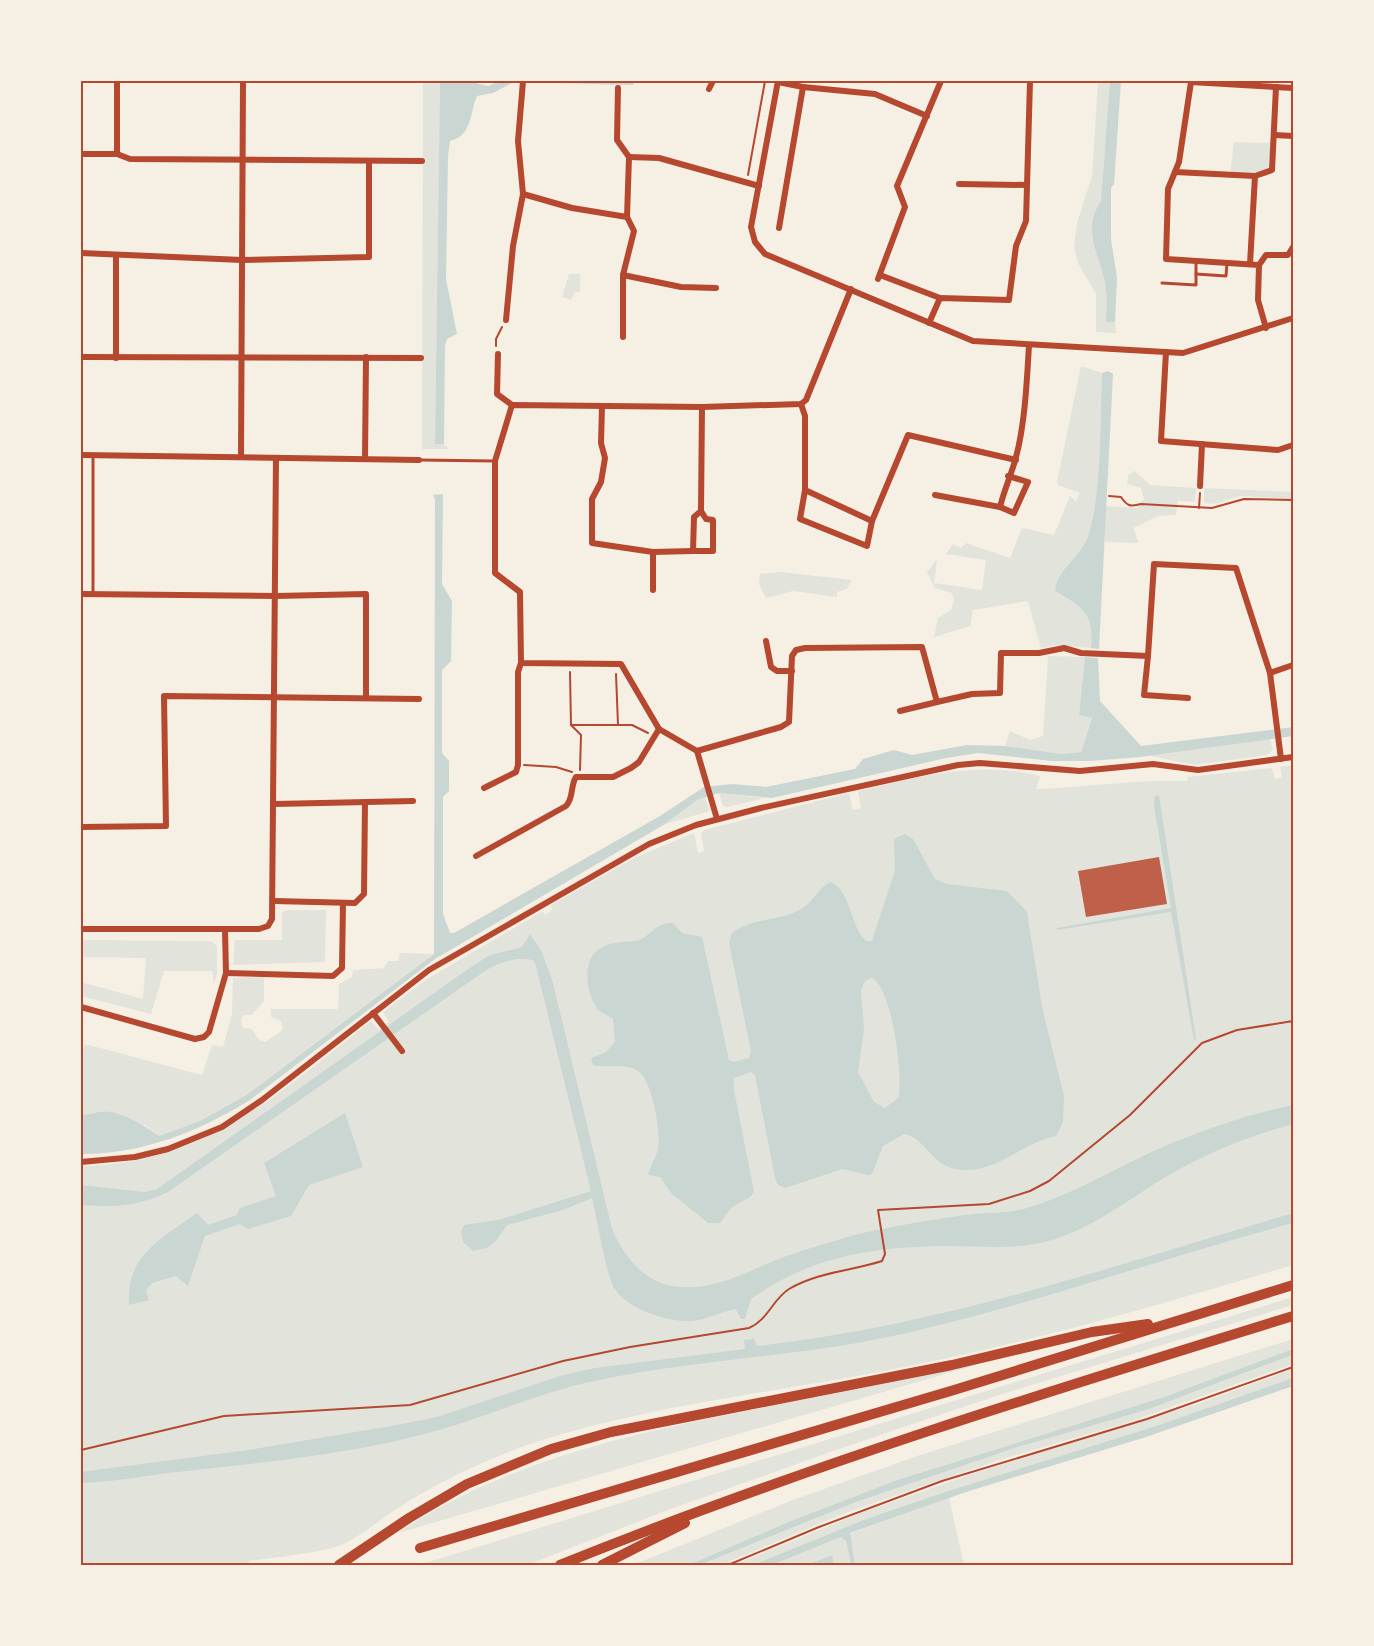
<svg xmlns="http://www.w3.org/2000/svg" width="1374" height="1646" font-family="'Public Sans',sans-serif">
  <rect width="100%" height="100%" fill="#f6efe4"/>
  <g fill="#e2e4dc">
    <polygon points="423,81 440,81 435,444 443,444 449,449 422,449"/>
    <path d="M1098,81H1110L1101,201C1083,227 1101,260 1106,289C1108,299 1107,311 1107,322H1115L1116,333L1096,332V294L1078,263L1074,248L1077,223L1092,176Z"/>
    <polygon points="1234,142 1271,143 1268,176 1230,176"/>
    <polygon points="569,274 580,274 580,292 575,292 571,300 562,297"/>
    <path d="M1081,366L1102,373C1100,422 1102,487 1089,533C1083,556 1056,569 1055,591C1083,607 1094,613 1091,648L1056,645L1041,648L1028,601L973,610L970,626L934,637L938,618L951,610L954,600L952,593L935,588L927,572L937,559L934,583L982,590L986,560L946,554L953,544L961,548L966,543L1010,558L1022,528L1054,535L1070,496L1076,501L1080,493L1058,485L1057,482Z"/>
    <polygon points="1135,471 1150,485 1197,488 1194,502 1178,501 1176,515 1158,516 1133,528 1139,543 1105,542 1105,506 1136,508 1144,499 1141,488 1127,484 1129,474"/>
    <polygon points="1204,488 1293,492 1293,499 1240,496 1214,504 1204,503"/>
    <polygon points="781,572 852,580 847,589 837,592 837,597 793,591 766,598 759,584 760,574"/>
    <polygon points="1048,656 1085,657 1079,715 1092,717 1081,752 1062,754 1005,746 1010,731 1030,740 1043,736"/>
    <polygon points="1270,739 1273,749 1269,754 1261,756 1194,765 1151,756"/>
    <path d="M1293,765V1265C1160,1305 1026,1344 889,1370C781,1391 672,1403 566,1433C508,1449 452,1474 401,1506C382,1518 365,1533 346,1543C330,1552 271,1558 249,1561V1565H81V1166C205,1164 279,1093 371,1021L379,1030L389,1022L383,1012L427,979L543,911L545,915L552,910L551,905L636,857L694,833L698,853L704,851L701,834L704,830L849,793L853,810L861,808L858,791C921,777 974,760 1040,776L1036,789C1087,787 1137,779 1188,781L1187,777L1272,768L1275,779L1282,777L1280,767Z"/>
    <polygon points="719,793 765,798 727,807 723,806"/>
    <polygon points="705,798 710,811 665,824 697,800"/>
    <polygon points="287,910 326,910 325,962 233,965 235,940 282,940 282,912"/>
    <polygon points="81,940 211,941 217,946 217,974 214,984 212,971 164,971 151,1014 81,996 81,982 143,999 146,960 145,958 81,957"/>
    <polygon points="400,953 434,954 248,1094 200,1121 159,1136 144,1125 81,1114 81,1058 85,1044 202,1075 212,1045 223,1047 232,1014 233,978 264,977 264,1001 252,1015 243,1015 241,1021 243,1028 252,1029 259,1040 265,1042 279,1033 283,1028 281,1021 271,1017 271,1009 338,1009 339,984 352,977 353,970 384,968 388,961 398,961"/>
    <polygon points="1293,1297 1293,1305 996,1396 836,1450 668,1510 527,1565 425,1565 425,1563"/>
    <polygon points="1293,1339 1293,1349 1164,1397 897,1480 786,1523 688,1565 633,1565 793,1500 920,1455"/>
    <polygon points="1293,1355 1293,1364 1126,1423 999,1460 914,1489 843,1514 721,1565 701,1565 856,1502 1021,1446 1190,1394"/>
    <path d="M994,1359L993,1360L398,1533C520,1451 666,1427 807,1399C870,1387 932,1372 994,1359Z"/>
    <polygon points="1293,1369 1293,1378 1156,1426 945,1492 866,1519 753,1565 734,1565 863,1512 987,1469 1200,1403"/>
    <polygon points="949,1498 964,1565 855,1565 849,1534"/>
    <polygon points="841,1537 846,1541 851,1565 834,1565 831,1555 806,1565 772,1565"/>
  </g>
  <g fill="#c9d6d2" fill-rule="evenodd">
    <path d="M440,81H467L488,86L500,81H635L633,85L514,82L493,93L477,96C469,114 473,135 450,141L448,156L446,279L457,334L447,339L445,345L444,444H435Z"/>
    <path d="M1110,81H1121L1114,184L1111,188V239L1117,278L1115,322H1106C1106,311 1108,301 1106,290C1102,257 1080,232 1101,201Z"/>
    <path d="M1108,371L1113,374L1099,649L1091,648C1094,613 1083,607 1055,591C1056,569 1083,556 1089,533C1102,489 1100,420 1102,373Z"/>
    <path d="M443,494L442,584L452,601L451,661L442,670V753L449,761V791L443,797V914L450,933H454L660,816L704,787L733,784L766,787L855,769L863,759L894,750L912,755L967,745L1005,746L1062,754L1081,752L1092,718L1079,715L1085,657L1098,658L1100,701L1141,746L1293,727V736L1141,757L1089,761H1052L978,753L946,758L772,798L719,793L697,800L665,824L435,959L250,1100C198,1132 143,1154 81,1154V1114C90,1116 92,1113 100,1112C116,1108 147,1127 159,1136L200,1121L248,1094L434,954L435,499L433,495Z"/>
    <polygon points="1159,795 1196,1039 1194,1040 1171,912 1057,930 1057,928 1171,908 1154,806 1155,796"/>
    <path d="M905,834L913,839L935,879L947,884L1007,891L1027,912L1042,1007L1064,1096L1063,1122L1056,1136C1022,1142 991,1179 952,1168C931,1163 925,1138 904,1134L883,1146L872,1174L868,1175L842,1169L785,1188L778,1185L775,1178L755,1075L751,1072L734,1078V1090L754,1192L750,1197L732,1207L720,1223H708L671,1193L660,1177L648,1175C650,1166 656,1158 658,1149C661,1132 653,1083 639,1072C627,1062 607,1069 593,1065L591,1058L606,1052L615,1042L613,1019C608,1015 600,1013 597,1008C586,993 581,958 601,948C617,939 628,944 642,939C654,931 657,923 673,923L682,933L702,937L729,1060L734,1062L749,1058L751,1051L729,943L732,933C752,918 781,921 803,908C814,901 819,886 831,882C852,893 850,926 866,941H872L895,870L894,839ZM871,978C892,984 904,1079 898,1098L885,1108L874,1102L858,1072L864,1029L861,990L865,981Z"/>
    <path d="M530,934L542,952L553,983L612,1229C623,1255 643,1281 672,1286C710,1292 738,1276 771,1262C791,1254 811,1248 831,1242C874,1228 920,1222 965,1215C986,1212 1007,1214 1027,1208C1067,1196 1102,1176 1139,1158C1187,1135 1241,1116 1293,1105V1124C1250,1136 1210,1151 1171,1174C1127,1199 1087,1235 1035,1244C1007,1249 977,1246 949,1246C877,1246 810,1256 751,1299L745,1319H741L736,1309C723,1310 708,1320 692,1321C669,1323 627,1309 614,1288C606,1274 597,1218 592,1198L563,1210L507,1225L496,1241L487,1248L473,1251L463,1242L461,1231L464,1225L498,1220L591,1191L536,966L534,961C520,954 495,964 482,973L168,1192C142,1206 109,1208 81,1205V1185L145,1192L157,1189L471,967L490,955L522,947Z"/>
    <path d="M345,1113L363,1167L309,1185L291,1216L248,1229L240,1224L205,1236L188,1286L176,1276L152,1283L146,1290L149,1300L129,1305C126,1255 161,1239 197,1213L208,1225L237,1215L240,1208L276,1196L264,1163Z"/>
    <path d="M1293,1213V1223C1162,1258 1035,1304 902,1334C801,1357 696,1359 594,1381C541,1392 491,1415 439,1430C351,1455 258,1463 168,1473C139,1477 110,1482 81,1483V1472L248,1450L397,1425L437,1417L560,1376L595,1368L745,1349L744,1340L754,1339L757,1346C941,1326 1116,1265 1293,1213Z"/>
    <polygon points="1293,1349 1293,1355 1146,1410 1021,1446 856,1502 700,1565 688,1565 786,1523 897,1480 1164,1397"/>
    <polygon points="1293,1378 1293,1386 1146,1437 969,1491 850,1533 855,1565 851,1565 846,1541 841,1537 772,1565 753,1565 866,1519 945,1492 1156,1426"/>
    <polygon points="832,1555 834,1565 806,1565"/>
  </g>
  <polygon fill="#bf614a" points="1159,857 1167,904 1086,917 1078,871"/>
  <g fill="none" stroke-linecap="round" stroke-linejoin="round">
    <g stroke="#b5482f" stroke-width="2">
      <polyline points="748,175 765,81"/>
      <polyline points="496,346 496,339 502,327"/>
      <path d="M1109,496L1121,497C1127,506 1130,507 1141,504L1212,508L1244,499L1293,500"/>
      <polyline points="1199,508 1200,493"/>
      <polyline points="570,672 571,725 581,735 580,770"/>
      <polyline points="616,674 618,725"/>
      <polyline points="571,725 632,725 648,733"/>
      <polyline points="524,765 556,767 572,772"/>
      <path d="M81,1450L224,1416L410,1405L563,1361L630,1347L749,1328C768,1320 772,1300 789,1289C818,1272 851,1271 882,1261L885,1254L878,1210L989,1204L1030,1191L1049,1181L1130,1115L1202,1043L1237,1030L1293,1021"/>
      <polyline points="728,1565 819,1527 942,1481 1147,1419 1293,1367"/>
    </g>
    <g stroke="#b5482f" stroke-width="3">
      <polyline points="1196,274 1226,276 1227,263"/>
      <polyline points="1162,283 1196,285 1196,261"/>
      <polyline points="93,455 93,593"/>
      <polyline points="419,460 493,461"/>
    </g>
    <g stroke="#b5482f" stroke-width="6">
      <polyline points="778,81 751,227 755,242 765,254 973,341 1183,353 1293,318"/>
      <polyline points="778,82 803,87 779,228"/>
      <polyline points="803,87 875,94 927,116"/>
      <polyline points="618,88 617,140 629,157 627,217 634,231 623,275 623,337"/>
      <polyline points="709,89 713,81"/>
      <polyline points="1274,135 1293,136"/>
      <polyline points="81,154 117,154 130,159 422,161"/>
      <polyline points="117,154 117,81"/>
      <polyline points="629,157 659,158 759,186"/>
      <polyline points="1175,172 1255,176"/>
      <polyline points="959,184 1026,185"/>
      <polyline points="523,194 572,208 627,217"/>
      <polyline points="81,253 242,260 369,257 369,162"/>
      <polyline points="116,255 116,358"/>
      <polyline points="1250,264 1255,176 1272,170 1276,87"/>
      <polyline points="1259,265 1266,255 1288,255 1293,247"/>
      <polyline points="623,275 681,287 716,288"/>
      <polyline points="880,275 940,298"/>
      <polyline points="878,279 905,207 897,186 941,81"/>
      <polyline points="506,320 513,246 523,194 518,141 523,81"/>
      <polyline points="929,323 940,298 1009,300 1016,246 1026,221 1030,81"/>
      <polyline points="1266,328 1258,300 1259,265 1166,259 1168,189 1179,162 1191,82 1293,88"/>
      <polyline points="1166,352 1161,441 1278,450 1293,445"/>
      <polyline points="498,354 497,394 512,405"/>
      <polyline points="81,357 421,358"/>
      <polyline points="801,404 805,416 805,490 800,519 867,546 872,521"/>
      <polyline points="602,406 601,443 605,458 601,482 592,499 592,543 653,552 653,590"/>
      <polyline points="81,455 419,460"/>
      <polyline points="241,457 243,81"/>
      <polyline points="365,459 366,357"/>
      <polyline points="1200,486 1202,444"/>
      <polyline points="805,490 872,521 908,435 1016,460"/>
      <path d="M935,495L1000,507C1004,490 1012,473 1016,457C1025,424 1027,379 1029,345"/>
      <polyline points="1000,507 1014,513 1028,482 1008,476"/>
      <polyline points="701,511 706,519 713,520 713,551 693,551 694,517 701,511 702,407"/>
      <polyline points="653,552 693,551"/>
      <polyline points="81,594 276,596 366,594 366,698"/>
      <polyline points="766,641 771,667 777,671 792,671"/>
      <polyline points="1148,656 1144,695 1188,698"/>
      <polyline points="1270,673 1281,759"/>
      <polyline points="900,711 937,702"/>
      <polyline points="697,751 781,727 789,722 792,656 796,650 805,648 922,647 937,702 972,694 1000,693 1001,653 1039,653 1064,648 1081,653 1148,656 1154,564 1236,568 1270,673 1293,665"/>
      <polyline points="484,788 516,772 518,765 518,672 521,663"/>
      <polyline points="275,804 413,801"/>
      <polyline points="717,819 697,751 659,729 621,664 521,663 520,592 495,573 495,461 512,405 702,407 801,404 806,400 851,289"/>
      <polyline points="81,827 166,826 164,696 419,699"/>
      <path d="M476,856L566,806C574,798 570,786 576,777H613L631,768L639,762L659,729"/>
      <polyline points="274,901 355,903 364,894 365,802"/>
      <polyline points="81,929 259,929 268,926 272,919 276,458"/>
      <polyline points="226,973 333,976 342,968 343,903"/>
      <polyline points="81,1007 195,1039 204,1037 209,1032 226,973 225,930"/>
      <polyline points="373,1013 402,1051"/>
      <polyline points="81,1162 135,1157 168,1149 222,1127 262,1100 429,970 649,844 696,825 761,808 958,765 980,763 1080,771 1153,764 1198,770 1293,757"/>
    </g>
    <g stroke="#b5482f" stroke-width="10">
      <polyline points="420,1548 954,1390 1293,1285"/>
      <polyline points="339,1565 409,1518 467,1484 551,1449 611,1432 952,1365 1092,1332 1148,1324"/>
      <path d="M560,1565C800,1468 1046,1392 1293,1316"/>
      <polyline points="602,1565 685,1523"/>
    </g>
  </g>
  <rect width="1374" height="1646" fill="none" stroke="#f6efe4" stroke-width="165"/>
  <rect x="82" y="82" width="1210" height="1482" fill="none" stroke="#b5482f" stroke-width="2"/>
</svg>
